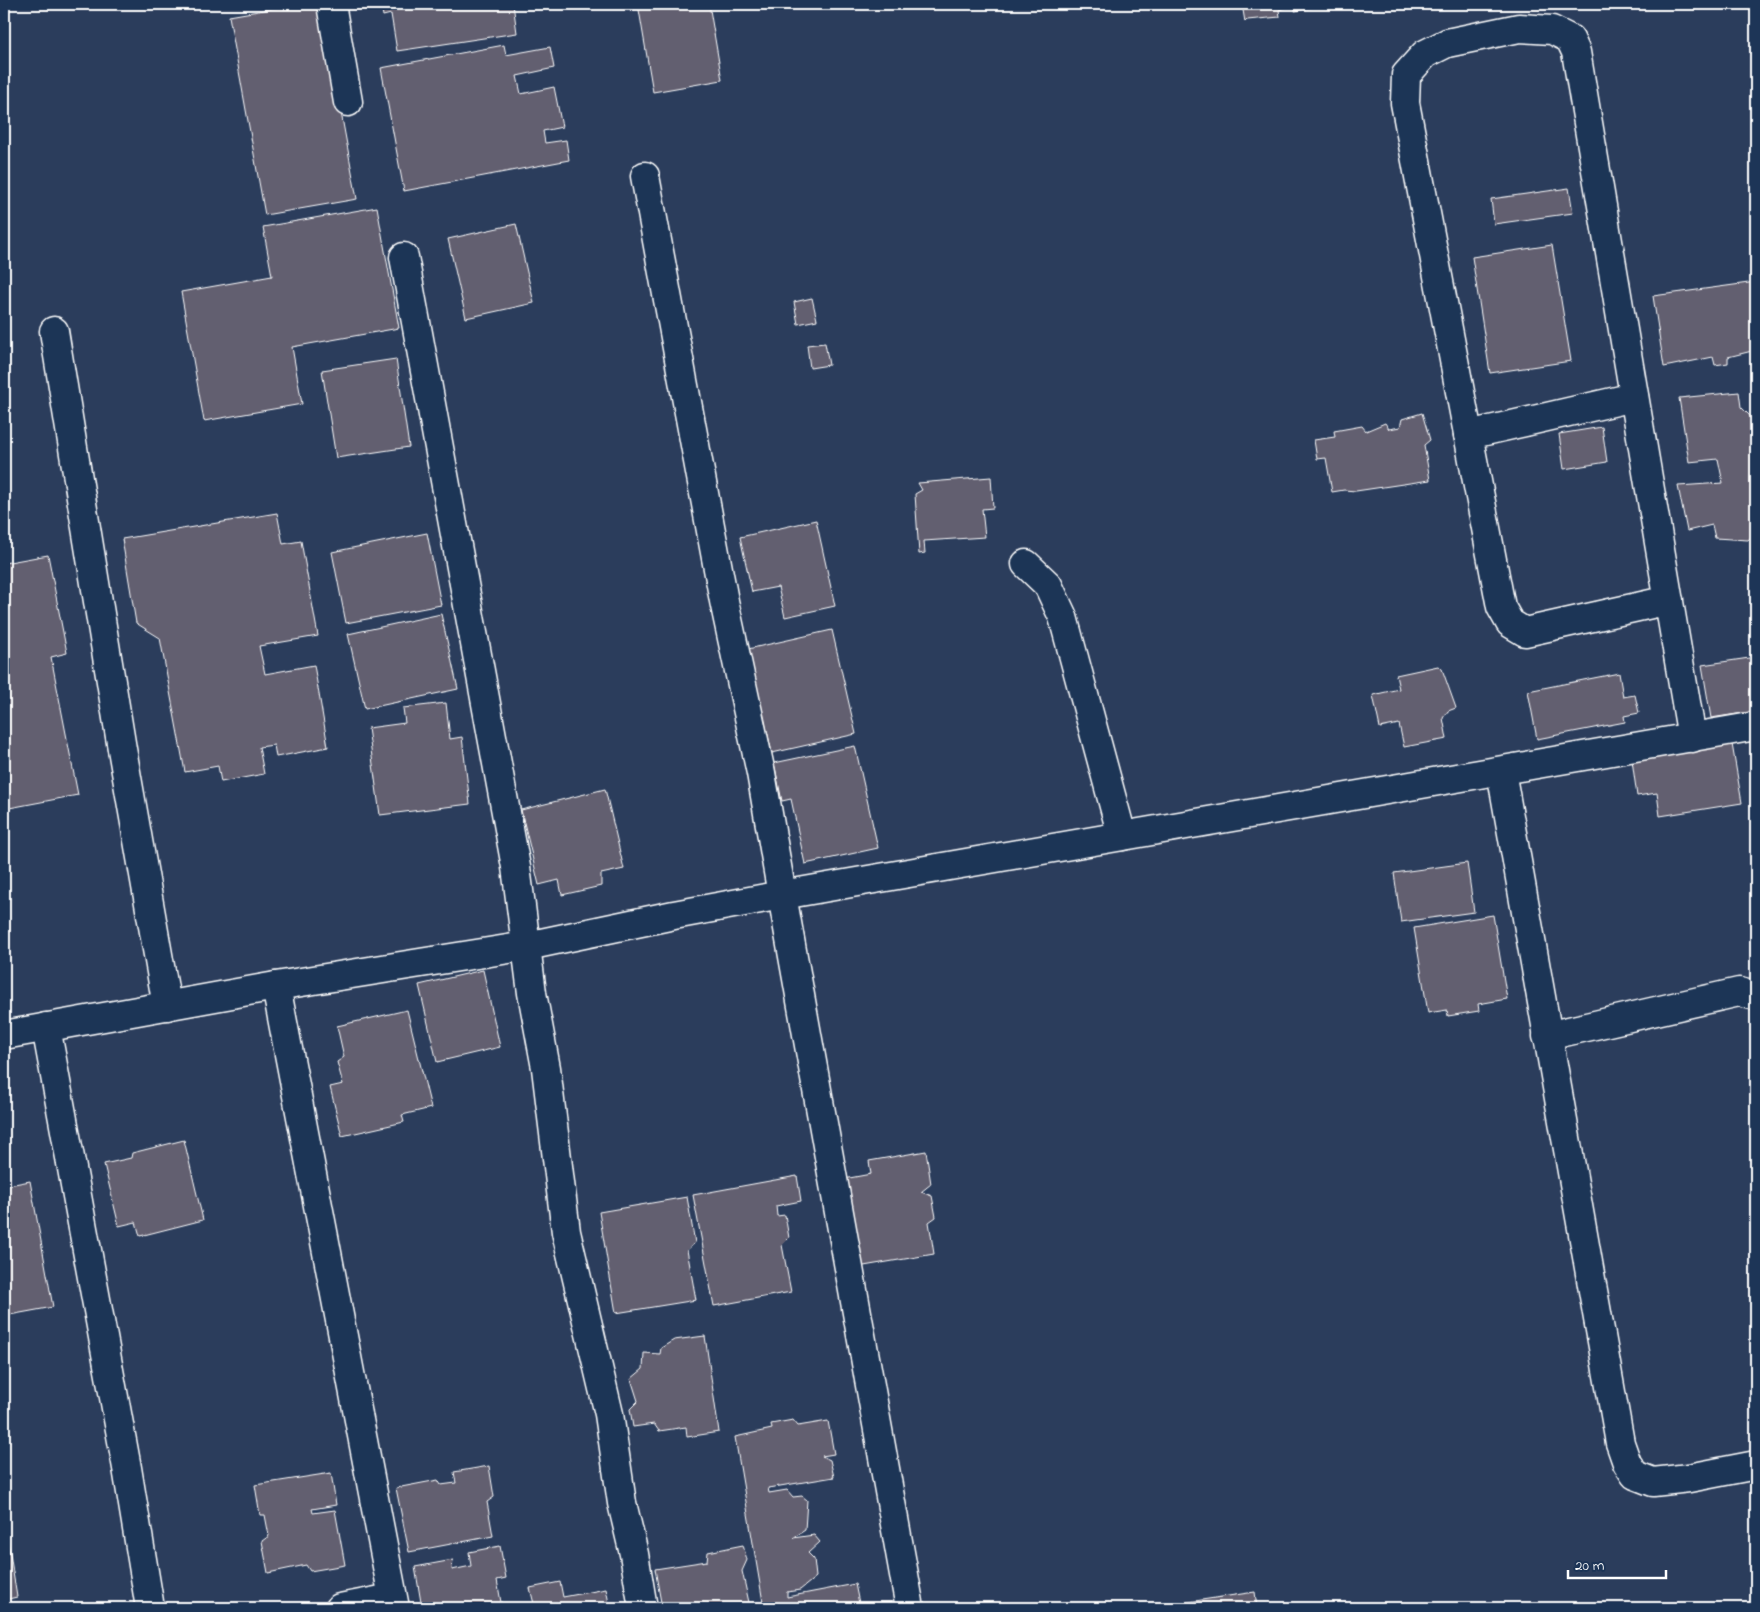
<svg xmlns="http://www.w3.org/2000/svg" width="1760" height="1612" font-family="'Indie Flower',sans-serif">
  <rect width="100%" height="100%" fill="#2b3d5c"/>
  <filter id="ink" filterUnits="userSpaceOnUse"><feTurbulence type="fractalNoise" baseFrequency=".02" numOctaves="2"/><feDisplacementMap in="SourceGraphic" scale="10" xChannelSelector="R" yChannelSelector="G"/><feConvolveMatrix kernelMatrix="1 2 1 2 8 2 1 2 1" color-interpolation-filters="sRGB"/></filter>
  <g filter="url(#ink)">
    <g fill="#625e70" stroke="#fff">
      <polygon points="299,4 321,4 357,199 265,215 229,16"/>
      <polygon points="381,4 513,4 517,33 397,51 391,14 383,16"/>
      <polygon points="638,4 709,4 722,80 653,92"/>
      <polygon points="1242,4 1296,4 1279,10 1280,17 1247,20 1245,22"/>
      <polygon points="1296,4 1315,4 1316,7 1295,11"/>
      <polygon points="504,45 506,55 550,47 554,68 517,76 521,94 554,87 562,127 543,131 545,143 566,140 569,160 404,191 381,68"/>
      <polygon points="1569,188 1573,213 1494,224 1491,199"/>
      <polygon points="377,207 399,328 292,347 302,404 204,421 181,292 272,276 263,227"/>
      <polygon points="516,224 534,303 466,318 448,239"/>
      <polygon points="1552,245 1571,361 1490,373 1472,257"/>
      <polygon points="1756,282 1756,350 1728,357 1728,363 1715,365 1713,357 1664,367 1653,296"/>
      <polygon points="812,298 817,320 798,324 794,302"/>
      <polygon points="825,343 829,365 810,368 807,345"/>
      <polygon points="396,359 409,447 336,458 322,370"/>
      <polygon points="1739,392 1741,407 1756,422 1756,532 1748,540 1715,538 1712,525 1687,531 1678,486 1723,483 1718,459 1689,462 1679,398"/>
      <polygon points="1422,413 1430,440 1424,445 1430,480 1356,491 1344,490 1332,492 1326,458 1317,459 1314,440 1335,437 1334,431 1362,426 1366,431 1385,423 1389,429 1400,427 1402,419"/>
      <polygon points="1602,427 1607,462 1564,469 1559,434"/>
      <polygon points="991,477 993,508 982,509 985,537 924,541 925,553 919,554 915,494 922,490 918,483"/>
      <polygon points="277,513 283,544 301,541 318,636 259,646 265,674 314,665 328,747 276,757 274,745 259,747 264,774 221,782 218,766 185,772 160,638 136,623 122,539"/>
      <polygon points="816,520 835,606 785,617 778,587 752,592 740,537"/>
      <polygon points="427,533 441,605 346,623 332,552"/>
      <polygon points="48,555 67,653 51,657 78,795 4,809 4,563"/>
      <polygon points="441,614 458,689 365,709 348,634"/>
      <polygon points="832,630 856,734 772,753 748,649"/>
      <polygon points="1756,657 1756,711 1711,718 1702,665"/>
      <polygon points="1438,666 1442,669 1456,708 1448,711 1443,718 1447,739 1404,747 1399,724 1380,728 1373,695 1399,689 1396,675"/>
      <polygon points="1619,673 1623,697 1635,695 1639,713 1624,716 1625,722 1537,739 1528,691"/>
      <polygon points="446,703 450,739 462,737 470,804 380,815 368,728 405,723 403,708"/>
      <polygon points="1732,744 1742,803 1660,816 1657,793 1637,796 1632,760"/>
      <polygon points="855,746 878,848 805,864 791,799 782,801 774,763"/>
      <polygon points="605,789 624,869 601,874 601,886 562,895 559,880 539,885 521,810"/>
      <polygon points="1467,863 1474,912 1401,922 1394,873"/>
      <polygon points="1493,915 1507,999 1478,1004 1479,1011 1448,1016 1447,1010 1428,1013 1414,928"/>
      <polygon points="483,970 500,1047 437,1062 419,985"/>
      <polygon points="407,1010 431,1108 402,1115 404,1122 342,1136 330,1087 343,1084 337,1062 344,1057 337,1026"/>
      <polygon points="184,1140 203,1220 140,1236 136,1222 119,1226 104,1164 131,1158 132,1153"/>
      <polygon points="926,1151 931,1184 921,1192 932,1196 936,1217 929,1222 934,1254 858,1267 844,1179 871,1174 869,1161"/>
      <polygon points="797,1176 801,1201 776,1206 777,1216 785,1215 789,1238 782,1245 791,1292 714,1306 693,1195"/>
      <polygon points="30,1181 53,1307 4,1316 4,1186"/>
      <polygon points="687,1197 695,1243 687,1250 696,1300 616,1313 599,1212"/>
      <polygon points="705,1336 719,1432 687,1437 686,1427 659,1431 654,1424 633,1427 630,1409 638,1401 631,1379 643,1369 644,1353 660,1354 661,1348 674,1340"/>
      <polygon points="793,1420 798,1426 828,1421 834,1454 822,1456 830,1460 834,1477 768,1488 769,1493 787,1490 793,1497 802,1496 807,1500 805,1530 793,1538 814,1535 820,1542 808,1553 814,1559 816,1577 800,1590 787,1592 787,1597 855,1584 860,1608 764,1608 735,1437 772,1429 771,1424"/>
      <polygon points="489,1466 494,1497 487,1502 493,1536 409,1552 396,1488 438,1480 441,1485 456,1483 454,1472"/>
      <polygon points="331,1473 336,1505 312,1509 313,1513 335,1510 345,1565 310,1571 306,1565 268,1573 262,1541 269,1536 265,1515 260,1515 255,1485"/>
      <polygon points="4,1517 17,1597 4,1600"/>
      <polygon points="743,1545 747,1560 742,1571 750,1607 745,1608 662,1608 655,1569 707,1561 708,1552"/>
      <polygon points="500,1546 506,1578 497,1580 502,1608 422,1608 415,1567 453,1560 452,1570 471,1566 469,1552"/>
      <polygon points="560,1582 563,1597 606,1589 610,1608 535,1608 530,1588"/>
      <polygon points="1255,1592 1257,1608 1175,1608 1175,1604"/>
      <polygon points="16,1603 17,1608 4,1608 4,1605"/>
    </g>
    <g fill="none" stroke-linecap="round" stroke-linejoin="round">
      <g stroke="#fff" stroke-width="31">
        <g id="minor">
          <polyline points="331,4 348,102"/>
          <polyline points="645,176 724,601 761,773 782,895 910,1608"/>
          <polyline points="404,257 516,867 532,993 546,1068 566,1232 609,1414 622,1503 634,1554 643,1608"/>
          <polyline points="54,331 122,749 167,1006"/>
          <polyline points="1468,435 1634,397"/>
          <polyline points="1026,564 1048,585 1063,617 1122,836"/>
          <polyline points="1669,600 1525,632 1510,623 1501,607 1405,103 1406,75 1425,54 1447,43 1519,28 1552,30 1570,39 1576,52 1692,738"/>
          <polyline points="1501,771 1620,1443 1627,1463 1635,1475 1653,1482 1689,1478 1756,1465"/>
          <polyline points="276,986 395,1608"/>
          <polyline points="46,1027 127,1468 150,1608"/>
          <polyline points="4,1035 276,986 527,946 674,915 782,895 1756,726"/>
          <polyline points="1547,1036 1739,992 1756,996"/>
          <polyline points="340,1608 392,1598"/>
        </g>
      </g>
      <use href="#minor" stroke="#1d3557" stroke-width="28"/>
    </g>
  </g>
  <rect width="1760" height="1612" fill="none" stroke="#1d3557" stroke-width="20"/>
  <rect x="10" y="10" width="1740" height="1592" fill="none" stroke="#fff" stroke-width="2" filter="url(#ink)"/>
  <path d="M1568 1570v8h98v-8" fill="none" stroke="#ffffff" stroke-width="2.5"/>
  <text x="1575" y="1570" font-size="15" fill="#ffffff" stroke="#1d3557" stroke-width="4" paint-order="stroke">20 m</text>
</svg>
